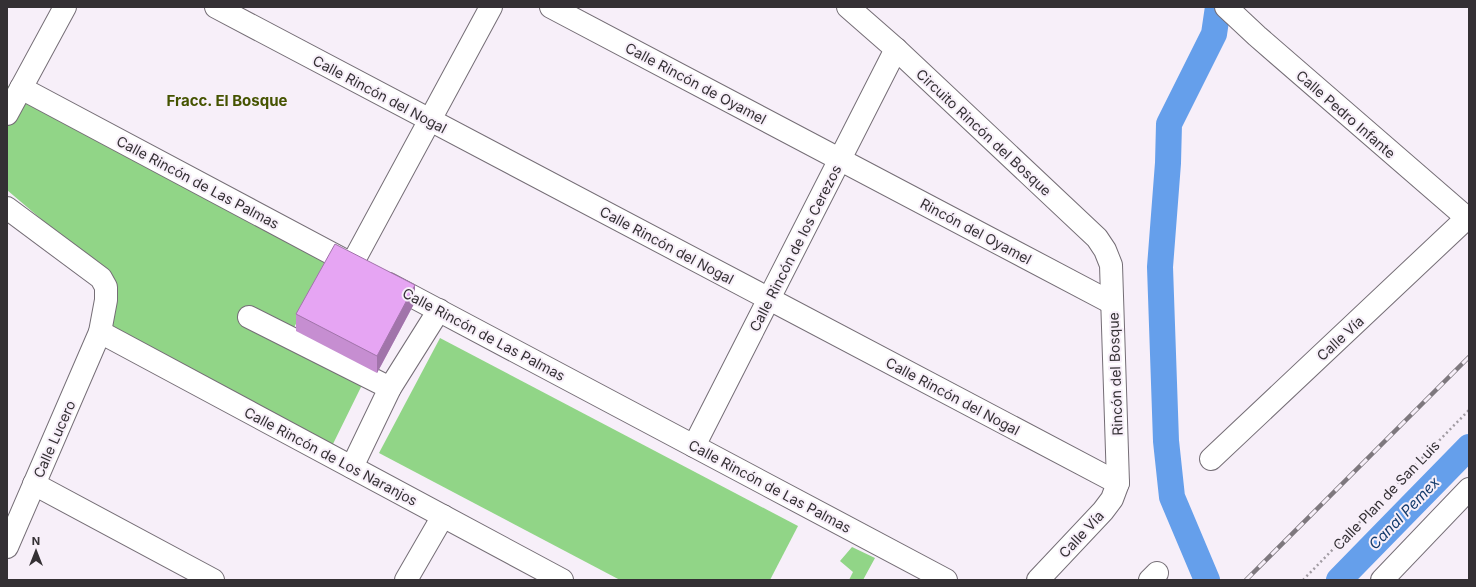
<svg xmlns="http://www.w3.org/2000/svg" width="1476" height="587" font-family="Inter,sans-serif">
  <rect width="100%" height="100%" fill="#f7eff9"/>
  <g fill="#91d587">
    <polygon points="7,85 330,261 284,346 362,385 331,448 97,321 94,264 7,190"/>
    <polygon points="440,338 798,526 770,580 620,580 379,453"/>
    <polygon points="852,547 875,558 863,580 849,580 853,572 840,561"/>
  </g>
  <g fill="none" stroke-linecap="round" stroke-linejoin="round">
    <g stroke="#659feb" stroke-width="26">
      <polyline points="1207,580 1172,497 1166,441 1160,267 1168,163 1169,124 1214,34 1218,7"/>
      <polyline points="1339,580 1469,447"/>
    </g>
    <g stroke="#756e76" stroke-width="24">
      <g id="minor">
        <polyline points="216,7 1118,483"/>
        <polyline points="551,7 1112,303"/>
        <polyline points="848,7 896,49 1097,238 1105,250 1111,265 1118,483 1112,499 1103,511 1038,580"/>
        <polyline points="1226,7 1257,36 1467,218"/>
        <polyline points="21,88 357,267"/>
        <polyline points="7,114 65,7"/>
        <polyline points="7,208 101,278 106,287 106,300 100,332 7,547"/>
        <polyline points="352,264 491,7"/>
        <polyline points="389,284 946,580"/>
        <polyline points="249,317 390,388"/>
        <polyline points="100,332 562,580"/>
        <polyline points="694,446 896,49"/>
        <polyline points="1211,459 1469,216"/>
        <polyline points="352,467 390,388 439,310"/>
        <polyline points="34,484 213,580"/>
        <polyline points="406,580 443,516"/>
        <polyline points="1150,580 1157,573"/>
        <polyline points="1382,580 1469,489"/>
      </g>
    </g>
    <polyline stroke="#a19ba2" stroke-width="2.5" stroke-dasharray="2 3" stroke-linecap="butt" points="1303,580 1469,410"/>
    <use href="#minor" stroke="#fff" stroke-width="22"/>
    <g stroke="#7e787e" stroke-width="4.5">
      <polyline id="rail" points="1246,580 1469,357"/>
    </g>
    <use href="#rail" stroke="#f7eff9" stroke-width="3" stroke-dasharray="9" stroke-linecap="butt"/>
  </g>
  <polygon fill="#c68ed1" points="415,302 377,373 296,331 296,314"/>
  <polygon fill="#a174aa" points="415,285 415,302 377,373 377,356"/>
  <polygon fill="#e6a5f3" stroke="#a174aa" points="335,244 415,285 377,356 296,314"/>
  <g text-anchor="middle" dominant-baseline="central" stroke-width="4" stroke-linejoin="round" paint-order="stroke">
    <g font-size="14" fill="#343034" stroke="#f7eff9">
      <text transform="translate(696 83) rotate(28)">Calle Rincón de Oyamel</text>
      <text transform="translate(380 94) rotate(28)">Calle Rincón del Nogal</text>
      <text transform="translate(1346 114) rotate(41)">Calle Pedro Infante</text>
      <text transform="translate(984 132) rotate(43)">Circuito Rincón del Bosque</text>
      <text transform="translate(198 182) rotate(28)">Calle Rincón de Las Palmas</text>
      <text transform="translate(976 231) rotate(28)">Rincón del Oyamel</text>
      <text transform="translate(667 245) rotate(28)">Calle Rincón del Nogal</text>
      <text transform="translate(795 248) rotate(-63)">Calle Rincón de los Cerezos</text>
      <text transform="translate(484 334) rotate(28)">Calle Rincón de Las Palmas</text>
      <text transform="translate(1340 338) rotate(-43)">Calle Vía</text>
      <text transform="translate(1115 374) rotate(-92)">Rincón del Bosque</text>
      <text transform="translate(953 396) rotate(28)">Calle Rincón del Nogal</text>
      <text transform="translate(54 439) rotate(-66)">Calle Lucero</text>
      <text transform="translate(331 456) rotate(28)">Calle Rincón de Los Naranjos</text>
      <text transform="translate(770 486) rotate(28)">Calle Rincón de Las Palmas</text>
      <text transform="translate(1386 495) rotate(-46)">Calle Plan de San Luis</text>
      <text transform="translate(1081 534) rotate(-47)">Calle Vía</text>
    </g>
    <g font-size="15" font-weight="bold" fill="#455300" stroke="#f7eff9">
      <text x="227" y="100">Fracc. El Bosque</text>
    </g>
    <g font-size="15" font-style="italic" fill="#143b6c" stroke="#f7eff9">
      <text transform="translate(1404 513) rotate(-46)">Canal Pemex</text>
    </g>
  </g>
  <rect width="1476" height="587" fill="none" stroke="#343034" stroke-width="16"/>
  <g transform="translate(36 551)" stroke="#f7eff9" stroke-width="3" paint-order="stroke">
  <path d="M0-3L7 15L0 10L-7 15Z" fill="#343034"/>
  <text y="-6" font-size="11" font-weight="bold" text-anchor="middle" fill="#343034">N</text>
  </g>
</svg>
